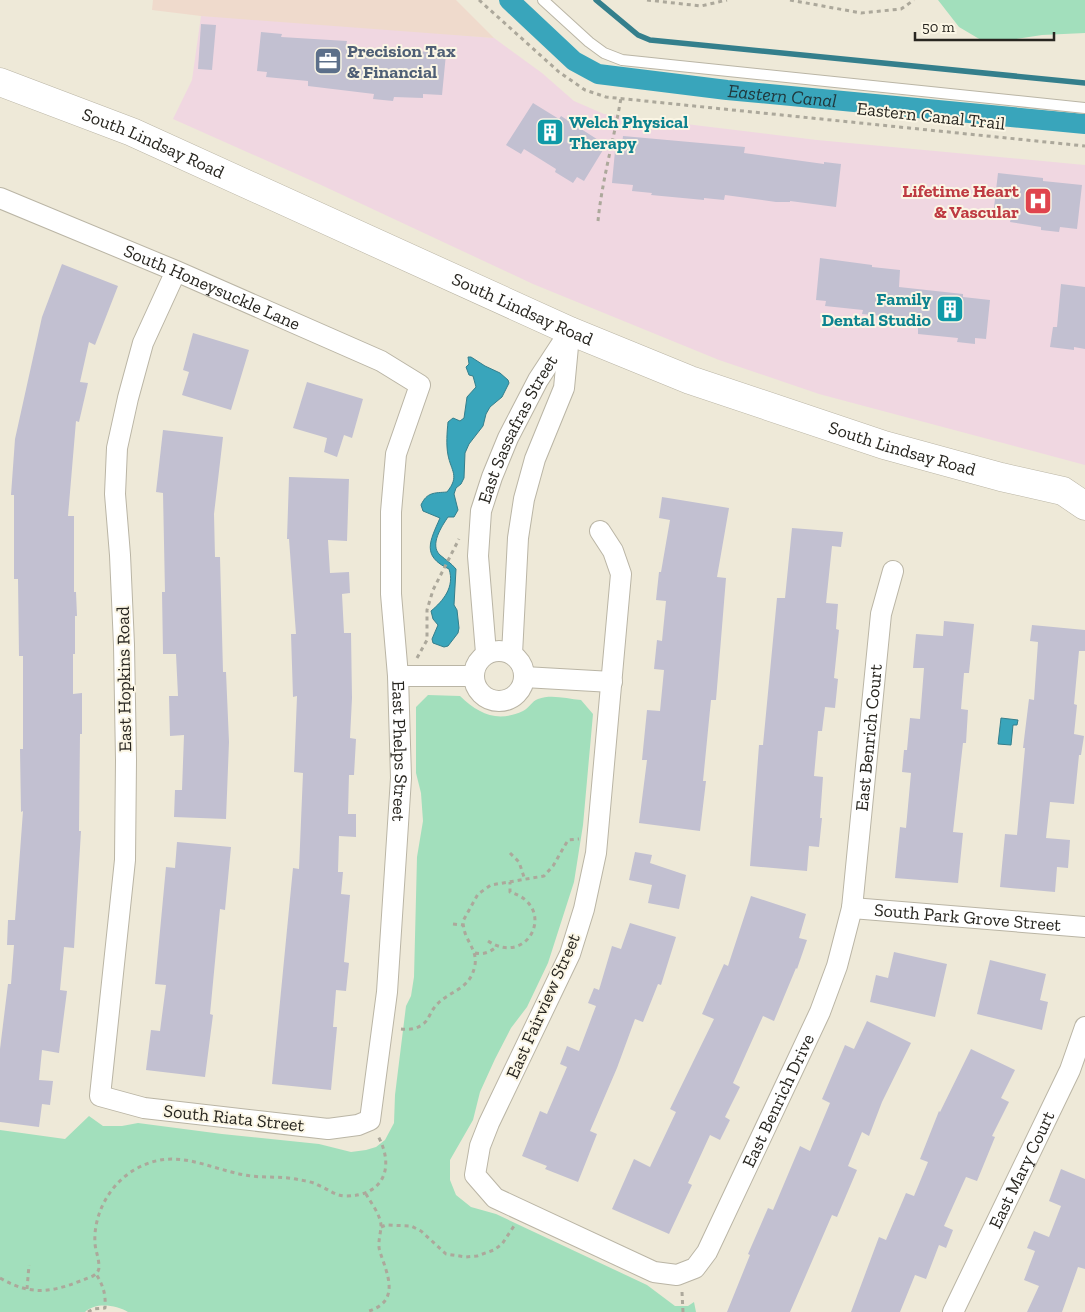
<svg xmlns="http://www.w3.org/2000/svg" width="1085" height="1312" font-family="'Zilla Slab',serif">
  <rect width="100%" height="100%" fill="#eee9d8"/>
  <polygon fill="#f0d7e1" points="201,16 273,19 494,38 542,73 574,101 604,114 817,140 1085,165 1085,465 819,394 719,360 533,284 319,184 173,119 192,80"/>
  <polygon fill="#efdacc" points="153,0 456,0 494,38 201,16 152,10"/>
  <g fill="#a2dfbc">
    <polygon points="938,0 1085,0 1085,33 1042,35 1010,40 981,40 959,27"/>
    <path d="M428,695L460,696C479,714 497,723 523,711C529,708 532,701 538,699C552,694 567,699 581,700L593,714L583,825L574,882L548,963L527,1007L511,1028L495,1059L480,1092L473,1120L450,1160V1180L456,1195L471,1207L496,1214L647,1285L675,1306H688L694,1302L696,1312H128C116,1305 96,1302 85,1312H0V1130L65,1139L89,1116L103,1126H122L138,1123L222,1134L319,1144L351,1152L366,1150L376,1147L385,1140L394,1123L395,1095L406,1006L411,996L414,977L417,857L423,821L421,793L416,773V707Z"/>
  </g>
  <g fill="#39a5bb" stroke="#347f8c">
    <path d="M468,357H471L485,366L500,373L508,380L509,383L502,397L490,407L486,414L483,426L469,444L465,453L464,478L461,484L456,488L454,494L458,510L454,517H448C442,526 429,545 440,555C446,560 451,563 456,569L454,605L457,610L459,628L458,633L448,646L444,647L433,643L432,639L438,625L433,619L431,611C443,601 455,587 449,569C421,556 430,541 440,518L423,511L421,505C427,492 434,493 447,492C460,476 451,471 448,455C446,445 447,432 448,422L453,418L460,421L464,418L467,397L476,387L473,376L469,375L466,367L469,364Z"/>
    <polygon points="1001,718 1018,720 1017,725 1013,725 1011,745 998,744"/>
  </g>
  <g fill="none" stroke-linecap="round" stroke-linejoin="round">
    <polyline stroke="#347f8c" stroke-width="5.5" points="596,0 638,35 650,40 1085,83"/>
    <path stroke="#39a5bb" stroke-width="20" id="s1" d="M509,0L574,61L598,74L727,90L1085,124"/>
  </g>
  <g fill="#c2c0d1">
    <polygon points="201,24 216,25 212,70 198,69"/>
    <polygon points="261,32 282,34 281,37 347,41 346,46 401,52 402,49 446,54 442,95 423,94 423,98 394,97 393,101 373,99 374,94 308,86 308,81 266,77 267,72 257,71"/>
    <polygon points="533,103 559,119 561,116 606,145 584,181 577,177 573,183 555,172 556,169 524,149 521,154 506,145"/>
    <polygon points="623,136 745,147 744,153 824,164 824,162 841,164 836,207 790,201 790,202 776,202 725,195 724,200 704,198 704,200 651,195 652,193 632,191 633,185 612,183 615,151 621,154"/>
    <polygon points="998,173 1043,178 1043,181 1082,185 1077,229 1060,227 1059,232 1041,230 1041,227 1010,222 1011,218 993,216"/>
    <polygon points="820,258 872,265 872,267 900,270 899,287 963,294 963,297 990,300 986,339 975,338 975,344 957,342 958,338 918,334 918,327 909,327 910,319 862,314 863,310 825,306 826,301 816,300"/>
    <polygon points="62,264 118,286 95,345 89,342 80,382 88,383 79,422 76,421 68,516 74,516 74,592 76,592 77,616 75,616 75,654 73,654 73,694 82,693 82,734 80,734 79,831 81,831 74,948 64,947 60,990 67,991 59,1053 42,1050 39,1080 53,1081 50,1105 42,1104 39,1127 0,1122 0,1049 8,984 11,984 14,945 7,945 8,920 15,920 23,811 21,812 20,749 23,749 23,656 19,656 18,579 14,579 14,495 11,495 15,439 42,317"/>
    <polygon points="1061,284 1085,287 1085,349 1074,347 1074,350 1050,347 1053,327 1057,327"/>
    <polygon points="193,333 249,350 231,410 182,395 189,372 183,370"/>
    <polygon points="307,382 363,399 352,438 344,435 337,457 324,452 327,438 293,428"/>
    <polygon points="163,430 223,437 214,514 215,557 220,557 223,672 226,672 229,742 226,819 174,817 175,790 182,790 184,735 170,736 169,696 178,696 176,654 163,654 162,592 165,592 163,493 156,492"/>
    <polygon points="289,477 349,479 347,541 328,540 330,573 349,572 350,593 342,594 344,633 351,633 352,698 350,738 356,739 354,775 349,775 348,814 356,814 356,837 339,836 338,872 343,872 341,894 350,895 344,962 349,963 346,991 336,990 333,1027 337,1027 331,1090 272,1084 293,868 299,869 303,773 294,772 297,696 293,697 291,634 296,634 289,539 287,539"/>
    <polygon points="662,497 729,508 717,577 726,578 716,700 711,700 703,781 706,781 700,831 639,823 647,760 642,760 647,710 660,711 664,670 654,669 657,640 662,641 666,601 656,600 659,572 661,572 670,520 659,518"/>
    <polygon points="792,528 843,532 841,547 832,546 826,603 838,604 836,629 839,630 834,678 838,679 835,708 825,707 822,731 818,731 814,776 823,777 820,818 822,818 819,847 809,846 807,871 750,866 759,745 763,745 777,598 785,598"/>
    <polygon points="944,621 974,624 969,673 964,673 961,709 968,710 966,743 963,743 953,832 963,833 958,883 895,878 900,827 906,828 911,773 902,772 904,750 907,750 910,718 920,719 924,668 913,668 916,634 943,636"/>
    <polygon points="1032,625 1085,630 1085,651 1079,651 1074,704 1077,705 1074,734 1084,736 1081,755 1079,755 1074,804 1050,802 1046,838 1070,840 1068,868 1057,867 1055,892 1000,887 1005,834 1017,835 1025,748 1023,748 1029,699 1034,700 1038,642 1030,641"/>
    <polygon points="177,842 231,847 225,910 220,909 210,1014 213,1015 205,1077 146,1070 151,1030 160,1031 166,985 155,984 166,867 175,868"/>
    <polygon points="635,852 652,855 650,863 686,875 679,909 648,903 652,885 629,880"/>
    <polygon points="751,896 806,914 799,938 807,940 797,969 796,968 774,1021 763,1016 733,1083 740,1087 725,1117 730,1120 720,1140 710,1135 688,1183 692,1185 669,1234 612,1209 634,1159 650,1167 676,1112 670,1109 714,1019 702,1014 724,964 728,966"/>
    <polygon points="630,923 676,937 661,985 658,984 643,1022 635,1019 617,1068 590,1131 597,1134 578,1182 545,1169 547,1166 522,1156 540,1111 547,1114 567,1067 560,1064 567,1046 579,1051 596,1006 588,1003 594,988 599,990 612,946 621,949"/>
    <polygon points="894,952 947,964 935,1017 870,1002 876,975 888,978"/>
    <polygon points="990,960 1046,974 1040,1000 1048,1002 1042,1030 977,1014"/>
    <polygon points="867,1021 911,1043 882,1102 869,1136 862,1132 848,1166 857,1170 837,1217 832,1215 790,1312 727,1312 750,1255 748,1254 768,1208 773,1210 800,1146 810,1151 830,1103 822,1099 845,1045 854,1049"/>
    <polygon points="971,1049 1015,1070 1001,1098 1009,1102 992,1136 995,1137 977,1181 966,1177 944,1226 953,1230 946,1248 939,1245 926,1279 915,1275 900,1312 851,1312 879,1237 886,1240 906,1193 914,1196 928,1162 920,1159 939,1111 940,1112"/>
    <polygon points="1061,1169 1085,1179 1085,1269 1078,1267 1062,1312 1027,1312 1039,1286 1024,1280 1035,1251 1027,1248 1034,1231 1049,1237 1061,1206 1049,1201"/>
  </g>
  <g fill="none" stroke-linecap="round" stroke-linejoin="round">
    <g stroke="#bab5a5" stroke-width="12">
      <polyline id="lane" points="543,0 589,42 604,53 622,60 1085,108"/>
    </g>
    <g stroke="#bab5a5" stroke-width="22">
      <g id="street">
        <path id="s2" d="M0,198L176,271L381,361L420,385L396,454L391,512V594L398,676L401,778L387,992L370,1120L358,1125L328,1129L144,1108L100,1096L125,860L126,760L124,645L120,555L115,494L117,448L128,398L143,343L176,271"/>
        <path id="s3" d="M600,531L613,551L621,574L596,853L584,909L570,954L489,1123L480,1146L475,1175L495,1198L654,1272L677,1275L695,1268L707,1252L820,1012L837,966L852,908L881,614L893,571"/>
        <circle cx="499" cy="676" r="25"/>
        <path id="s4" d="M486,653L478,556L481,511L492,477L508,438L538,380L570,331"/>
        <polyline points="512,654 518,538 524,499 535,459 564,388 569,336"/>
        <polyline points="398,676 473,676"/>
        <polyline points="524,677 612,682"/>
        <path id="s5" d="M852,908L1085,927"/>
        <path id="s6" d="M953,1312L1070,1070L1085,1027"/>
      </g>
    </g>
    <g stroke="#bab5a5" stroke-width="29">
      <g id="secondary">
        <path id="s7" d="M0,82L132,132L570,331L690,380L884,445L1001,477L1063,491L1085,506"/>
      </g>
    </g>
    <g stroke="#aca89b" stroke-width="3" stroke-dasharray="4 4" stroke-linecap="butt">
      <polyline points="479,0 559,72 585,90 606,97 1085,146"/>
      <polyline points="647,0 701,6 727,0"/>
      <polyline points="790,0 861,13 901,9 914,0"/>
      <path d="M598,221C602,180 614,139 621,98"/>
      <polyline points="417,658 427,640 427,610 433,590 459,539"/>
      <polyline points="510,853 519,862 525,880"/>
      <polyline points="453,924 463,925"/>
      <path d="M488,941C529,968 558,906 510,892V882"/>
      <path d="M475,953C483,955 491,952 497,946"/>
      <path d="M401,1029C409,1030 417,1029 423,1024C428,1021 430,1013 434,1008C447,990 470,992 475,965C477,952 469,944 465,933C464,929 463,925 463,921L478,894L491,885L544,876L553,866L568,840L579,839"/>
      <path d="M366,1194C371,1203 380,1214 381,1225C381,1234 377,1243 380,1252C388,1276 401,1302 366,1312"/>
      <polyline points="381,1227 386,1225 411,1226 421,1231 446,1254 466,1257 477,1256 494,1250 502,1244 514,1226"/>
      <path d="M0,1278C36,1299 58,1290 93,1276C97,1273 99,1271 99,1267C99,1259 96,1252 95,1244C93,1215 109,1185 134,1170C176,1145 208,1170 251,1176C267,1178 284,1176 300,1180C306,1181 313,1182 318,1185C328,1189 335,1196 346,1196C384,1196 395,1167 378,1136"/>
      <polyline points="27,1289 29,1265"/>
      <polyline points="682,1292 683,1312"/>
      <path d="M88,1312L93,1309L105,1308C106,1294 103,1285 96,1274"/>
    </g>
    <use href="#lane" stroke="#fff" stroke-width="10"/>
    <use href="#street" stroke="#fff" stroke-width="20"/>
    <use href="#secondary" stroke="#fff" stroke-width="28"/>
  </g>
  <defs>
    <g id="office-square" transform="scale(1.4375)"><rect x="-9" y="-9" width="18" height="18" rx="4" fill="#5c6f8a" stroke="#fbf6e5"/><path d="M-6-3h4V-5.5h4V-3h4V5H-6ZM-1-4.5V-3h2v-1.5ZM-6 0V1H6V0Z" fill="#fff"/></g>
    <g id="building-square" transform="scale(1.4375)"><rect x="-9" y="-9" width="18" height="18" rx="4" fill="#0f9aa8" stroke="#fbf6e5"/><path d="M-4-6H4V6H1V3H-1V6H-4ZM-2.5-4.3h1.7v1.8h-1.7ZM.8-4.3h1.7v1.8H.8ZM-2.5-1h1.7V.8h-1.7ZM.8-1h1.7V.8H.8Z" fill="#fff"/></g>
    <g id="hospital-square" transform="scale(1.4375)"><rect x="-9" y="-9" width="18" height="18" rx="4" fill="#e0444e" stroke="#fbf6e5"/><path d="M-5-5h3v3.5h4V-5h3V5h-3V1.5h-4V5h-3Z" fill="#fff"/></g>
  </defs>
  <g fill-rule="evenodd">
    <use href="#office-square" x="328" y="61"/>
    <use href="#building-square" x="550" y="132"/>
    <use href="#hospital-square" x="1038" y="201"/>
    <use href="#building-square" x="950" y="309"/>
  </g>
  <g text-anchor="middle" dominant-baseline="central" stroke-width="4" stroke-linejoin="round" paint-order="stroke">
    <g font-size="18" font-weight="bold" fill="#4e5e75" stroke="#fbf6e5" text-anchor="start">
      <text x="347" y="51">Precision Tax<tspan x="347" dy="21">&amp; Financial</tspan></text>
    </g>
    <g font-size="18" fill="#282620" stroke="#fbf6e5">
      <text transform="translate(931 116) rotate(6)">Eastern Canal Trail</text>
      <text stroke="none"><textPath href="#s7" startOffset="165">South Lindsay Road</textPath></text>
      <text stroke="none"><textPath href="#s2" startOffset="230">South Honeysuckle Lane</textPath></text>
      <text stroke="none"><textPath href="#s7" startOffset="570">South Lindsay Road</textPath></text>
      <text stroke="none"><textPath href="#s4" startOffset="232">East Sassafras Street</textPath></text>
      <text stroke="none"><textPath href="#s7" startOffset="975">South Lindsay Road</textPath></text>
      <text transform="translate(124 679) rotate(-91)">East Hopkins Road</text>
      <text stroke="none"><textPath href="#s3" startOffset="1488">East Benrich Court</textPath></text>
      <text stroke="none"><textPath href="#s2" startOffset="831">East Phelps Street</textPath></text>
      <text stroke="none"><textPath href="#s5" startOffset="116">South Park Grove Street</textPath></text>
      <text transform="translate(543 1006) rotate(-66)">East Fairview Street</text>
      <text stroke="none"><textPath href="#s3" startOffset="1110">East Benrich Drive</textPath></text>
      <text transform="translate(234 1118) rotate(6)">South Riata Street</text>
      <text stroke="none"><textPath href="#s6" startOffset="158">East Mary Court</textPath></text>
    </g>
    <g font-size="18" font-weight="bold" fill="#0d838f" stroke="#fbf6e5" text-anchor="start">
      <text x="569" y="122">Welch Physical<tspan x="569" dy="21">Therapy</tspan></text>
      <text x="931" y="299" text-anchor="end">Family<tspan x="931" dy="21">Dental Studio</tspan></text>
    </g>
    <g font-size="18" font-weight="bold" fill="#be3a42" stroke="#fbf6e5" text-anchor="end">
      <text x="1019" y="191">Lifetime Heart<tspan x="1019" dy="21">&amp; Vascular</tspan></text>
    </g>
    <g font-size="19" font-style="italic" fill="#20383d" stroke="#fbf6e5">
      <text stroke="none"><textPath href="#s1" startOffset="302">Eastern Canal</textPath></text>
    </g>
  </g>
  <path d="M915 32v8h139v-8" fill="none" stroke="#282620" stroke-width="2.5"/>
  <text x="922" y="32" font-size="15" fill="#282620" stroke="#fbf6e5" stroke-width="4" paint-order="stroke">50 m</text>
</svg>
